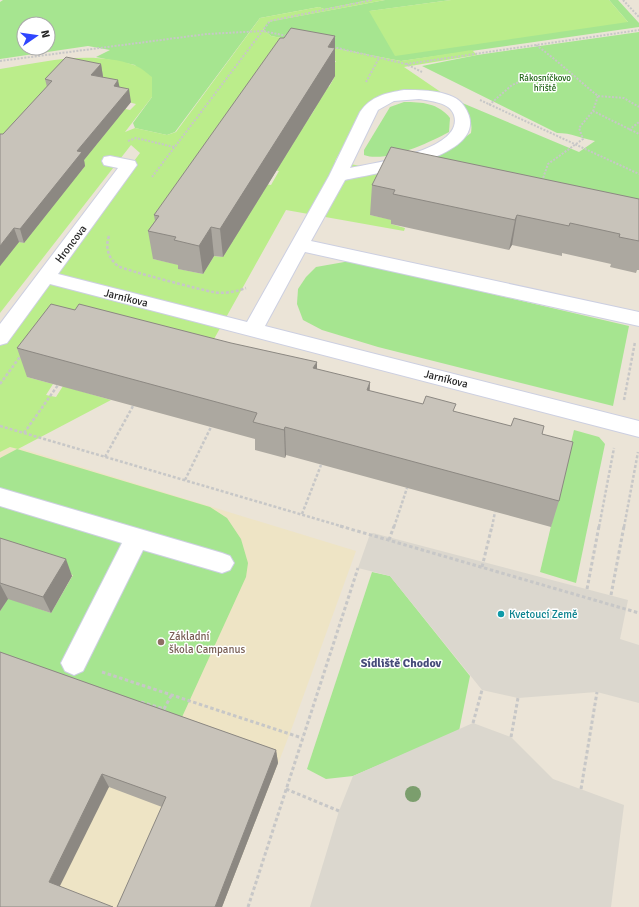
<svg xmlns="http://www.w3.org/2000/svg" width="639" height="907" font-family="Signika,sans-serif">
  <rect width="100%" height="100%" fill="#ebe4d7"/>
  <polygon fill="#eee4c5" points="0,442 356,551 290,733 222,907 0,907"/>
  <g fill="#a6e590" fill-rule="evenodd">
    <path d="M3,0H370L324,9L319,7L260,18L175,132L167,135L135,128L133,123L152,97L135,65L96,57L110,50L88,46L0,59V2ZM24,24H48V48H24Z"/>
    <polygon points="385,0 451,0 370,11 628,22 609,0 618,0 639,23 639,27 401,61 271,36 263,29 267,22"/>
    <path d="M639,32V201L429,157L446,151L471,133C474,113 462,109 448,97L579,152L595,141C580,138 572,133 557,133L422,66L477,55Z"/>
    <path d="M404,102C422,102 438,103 450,118L449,132C429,143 385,163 364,155V150L390,107Z"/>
    <polygon points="350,261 629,326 613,406 378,347 322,330 303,320 297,304 298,289 306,277 316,267"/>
    <polygon points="574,430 599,437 605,444 576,583 540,572"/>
    <polygon points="17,449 210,507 227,518 241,539 248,563 246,577 177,728 0,694 0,611 8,598 51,613 73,575 0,553 0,458"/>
    <polygon points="372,572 390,576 470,676 459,731 353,776 326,779 307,769"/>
  </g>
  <g fill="#bbed8b" fill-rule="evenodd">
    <path d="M370,0H385L268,22L263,29L271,36L401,61L472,50L477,55L404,67L448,97L415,90L385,95L364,110L335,161L376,169L412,163L484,178L472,187L469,194L433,186L436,179L428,177L425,184L389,177L370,215L393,220L391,224L405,228L404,231L286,210L214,339L79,305L27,377L53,384L46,395L56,397L63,386L111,400L18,449L10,447L0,452V342L140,153L131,145L0,313V237L24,243L42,219L19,214L13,222L0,219V179L12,181L23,168L51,175L46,181L68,186L85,166L35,154L52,136L56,137L53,141L63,143L67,139L96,145L111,126L68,117L83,100L130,110L136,104L116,99L120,94L94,88L103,77L69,71L49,92L56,94L40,111L46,112L29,131L23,130L7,148L0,147V69C44,62 90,50 134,65C140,67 147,73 152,77V97L125,132L135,128L167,135L176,132L260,18L319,7L324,9ZM291,56L336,61L328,74L335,76L329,87L322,86L308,107L315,109L307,121L300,120L285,143L292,145L284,157L277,156L269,169L279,171L271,185L260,183L252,197L259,198L250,213L242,211L225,239L232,242L222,257L214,256L203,274L179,269L180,265L153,259L163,244L159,243L208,172L202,170L211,157L217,158L281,65L285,66Z"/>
    <polygon points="451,0 609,0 628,22 395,56 369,11"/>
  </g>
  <g fill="#dbd7ce">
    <polygon points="373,533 628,600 620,639 639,645 639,703 597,692 518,698 482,690 390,576 358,568 370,534"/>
    <polygon points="473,723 511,737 553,779 624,805 611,907 310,907 339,811 353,776"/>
  </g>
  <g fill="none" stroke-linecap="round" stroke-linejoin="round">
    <g stroke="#cccfe1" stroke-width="2">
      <g id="minor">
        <path d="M404,90C421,90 454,90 464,106C499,157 374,173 345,180L311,241L639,312V326L305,252L265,326L639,421V437L50,284L7,343L0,345V324L118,168L104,165L102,161L104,157L110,156L135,161L137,165L58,274L247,322L329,176L360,112C371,96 386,93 404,90ZM419,99C430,101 450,102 454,115C465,150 373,163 350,168L378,110L394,101Z"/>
        <polygon points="0,488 222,553 230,556 234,563 230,570 222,573 143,550 83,671 74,675 65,671 61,663 122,543 0,506"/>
      </g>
    </g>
    <g stroke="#c7c7c7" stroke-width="2" stroke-dasharray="2 1.5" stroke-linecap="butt">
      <polyline points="623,0 639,17"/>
      <path d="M536,45C558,61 577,79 598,96L593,111"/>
      <polyline points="333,47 406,64 422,72"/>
      <polyline points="0,61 207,34 263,31 287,36"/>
      <polyline points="406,64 639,30"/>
      <polyline points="366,82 379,58"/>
      <polyline points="598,96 624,98 639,107"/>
      <polyline points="480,100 639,174"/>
      <polyline points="489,105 512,85 524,80"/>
      <polyline points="629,130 639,122"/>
      <polyline points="128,141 136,138 174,147"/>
      <polyline points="152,177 270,21 372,0"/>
      <polyline points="542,181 548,164 583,139 579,128 593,111 639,134"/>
    </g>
    <g stroke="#c7c7c7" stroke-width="2.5" stroke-dasharray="3 2" stroke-linecap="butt">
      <path d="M109,236C105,247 108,258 118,266C124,270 202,290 213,292C224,294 235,292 246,288"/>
      <polyline points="0,384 22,354"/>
      <polyline points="624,400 635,342"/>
      <polyline points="0,426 344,527"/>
      <polyline points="24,433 58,385"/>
      <polyline points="105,457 133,406"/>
      <polyline points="185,480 211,427"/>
      <polyline points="302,514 321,465"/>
      <polyline points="394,527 407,488"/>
      <polyline points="492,527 495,512"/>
      <polyline points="599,527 614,448"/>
      <polyline points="624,527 638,452"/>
    </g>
    <g stroke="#c7c7c7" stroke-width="3" stroke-dasharray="3.5 2.5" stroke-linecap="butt">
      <polyline points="340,526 639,613"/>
      <polyline points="389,540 394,526"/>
      <polyline points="482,567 492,526"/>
      <polyline points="587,589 599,526"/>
      <polyline points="611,595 624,526"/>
      <polyline points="102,672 302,738"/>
      <polyline points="141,702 164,709 172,694"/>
      <polyline points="473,723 482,690"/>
      <polyline points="511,737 518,698"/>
      <polyline points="286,789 339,811"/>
      <polyline points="581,789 597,692"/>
      <polyline points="248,907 358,568"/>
    </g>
    <use href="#minor" fill="#fff" fill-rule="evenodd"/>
  </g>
  <circle fill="#7b9e6d" cx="413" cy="794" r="8"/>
  <g fill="#aca8a0">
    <polygon points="335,36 335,76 223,257 214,256 203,274 178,269 178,265 153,259 148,231 155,221 154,215"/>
    <polygon points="101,64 103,77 119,87 131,102 84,160 85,166 24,243 19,242 0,266 3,134 47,87 45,79"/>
    <polygon points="372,185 639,199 639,270 637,270 636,273 610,267 611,264 562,253 562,256 512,245 509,250 391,224 391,220 370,215"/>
    <polygon points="17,348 317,369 370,391 542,434 559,501 551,527 286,455 285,458 255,450 255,439 27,377"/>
    <polygon points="0,538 72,576 51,613 8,599 0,611"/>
    <polygon points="0,652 276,750 278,763 222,907 117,907 162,807 109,787 0,907"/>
  </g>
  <g fill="#8c8882">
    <polygon points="335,36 335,76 223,257 220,229"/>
    <polygon points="101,64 103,77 91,75"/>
    <polygon points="118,80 121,94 114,86"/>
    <polygon points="129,89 131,102 84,160 85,166 24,243 20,229 77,151"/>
    <polygon points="517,215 512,245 509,250 515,220"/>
    <polygon points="211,227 214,256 203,274 199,246"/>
    <polygon points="14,228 19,242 0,266 0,246"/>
    <polygon points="317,362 317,391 313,368"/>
    <polygon points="370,382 369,410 367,390"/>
    <polygon points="285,427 286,455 285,458 284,430"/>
    <polygon points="66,559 72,576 51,613 43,597"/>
    <polygon points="0,584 8,599 0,611"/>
    <polygon points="276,750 278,763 222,907 215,907"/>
    <polygon points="102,774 109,787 57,892 49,882"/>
  </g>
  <g fill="#c8c3ba" stroke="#8c8882">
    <polygon points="291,28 335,36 328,47 335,48 220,229 211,227 199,246 174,240 176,237 148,231 159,216 154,215 280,38 284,38"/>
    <polygon points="66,57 101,64 91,75 118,80 114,86 129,89 77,151 82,152 20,229 14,228 0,246 0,134 3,134 52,81 45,79"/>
    <polygon points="391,147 639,199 639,241 619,237 620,234 570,223 569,226 517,215 515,220 393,194 395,190 372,185"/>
    <polygon points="51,304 75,310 79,304 231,343 317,362 313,368 370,382 367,390 423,404 426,396 456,404 453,411 511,426 514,418 544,426 542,434 573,442 559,501 285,427 284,430 253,422 257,413 17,348"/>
    <polygon points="0,538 66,559 43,597 0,583"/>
    <polygon points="0,652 276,750 215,907 117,907 166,797 102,774 49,882 113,907 0,907"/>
  </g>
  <circle fill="#0f9aa8" stroke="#fff" stroke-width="1.5" cx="501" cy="614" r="4"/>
  <circle fill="#8d6e63" stroke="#fff" stroke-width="1.5" cx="161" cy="642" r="4"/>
  <g text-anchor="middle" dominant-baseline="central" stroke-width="3" stroke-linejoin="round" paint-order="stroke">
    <g font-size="9" fill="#206516" stroke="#fff">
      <text x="545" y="78">Rákosníčkovo<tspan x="545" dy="10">hřiště</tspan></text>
    </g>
    <g font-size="11" fill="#272727" stroke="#fff">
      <text transform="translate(71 244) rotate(-53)">Hroncova</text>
      <text transform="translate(126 298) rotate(14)">Jarníkova</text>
      <text transform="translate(446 379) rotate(14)">Jarníkova</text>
    </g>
    <g font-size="11" fill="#0d838f" stroke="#fff" text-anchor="start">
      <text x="509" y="614">Kvetoucí Země</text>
    </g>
    <g font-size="11" fill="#785e54" stroke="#fff" text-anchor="start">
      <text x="169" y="636">Základní<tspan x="169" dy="13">škola Campanus</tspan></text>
    </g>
    <g font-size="12" font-weight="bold" fill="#464b79" stroke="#fff">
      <text x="401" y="663">Sídliště Chodov</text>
    </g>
  </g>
  <g transform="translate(36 36) rotate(77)"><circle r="19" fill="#ffffff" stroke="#a9a9a9"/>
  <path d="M0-3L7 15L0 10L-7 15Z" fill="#2f46ff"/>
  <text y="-6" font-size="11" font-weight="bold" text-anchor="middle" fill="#272727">N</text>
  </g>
</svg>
